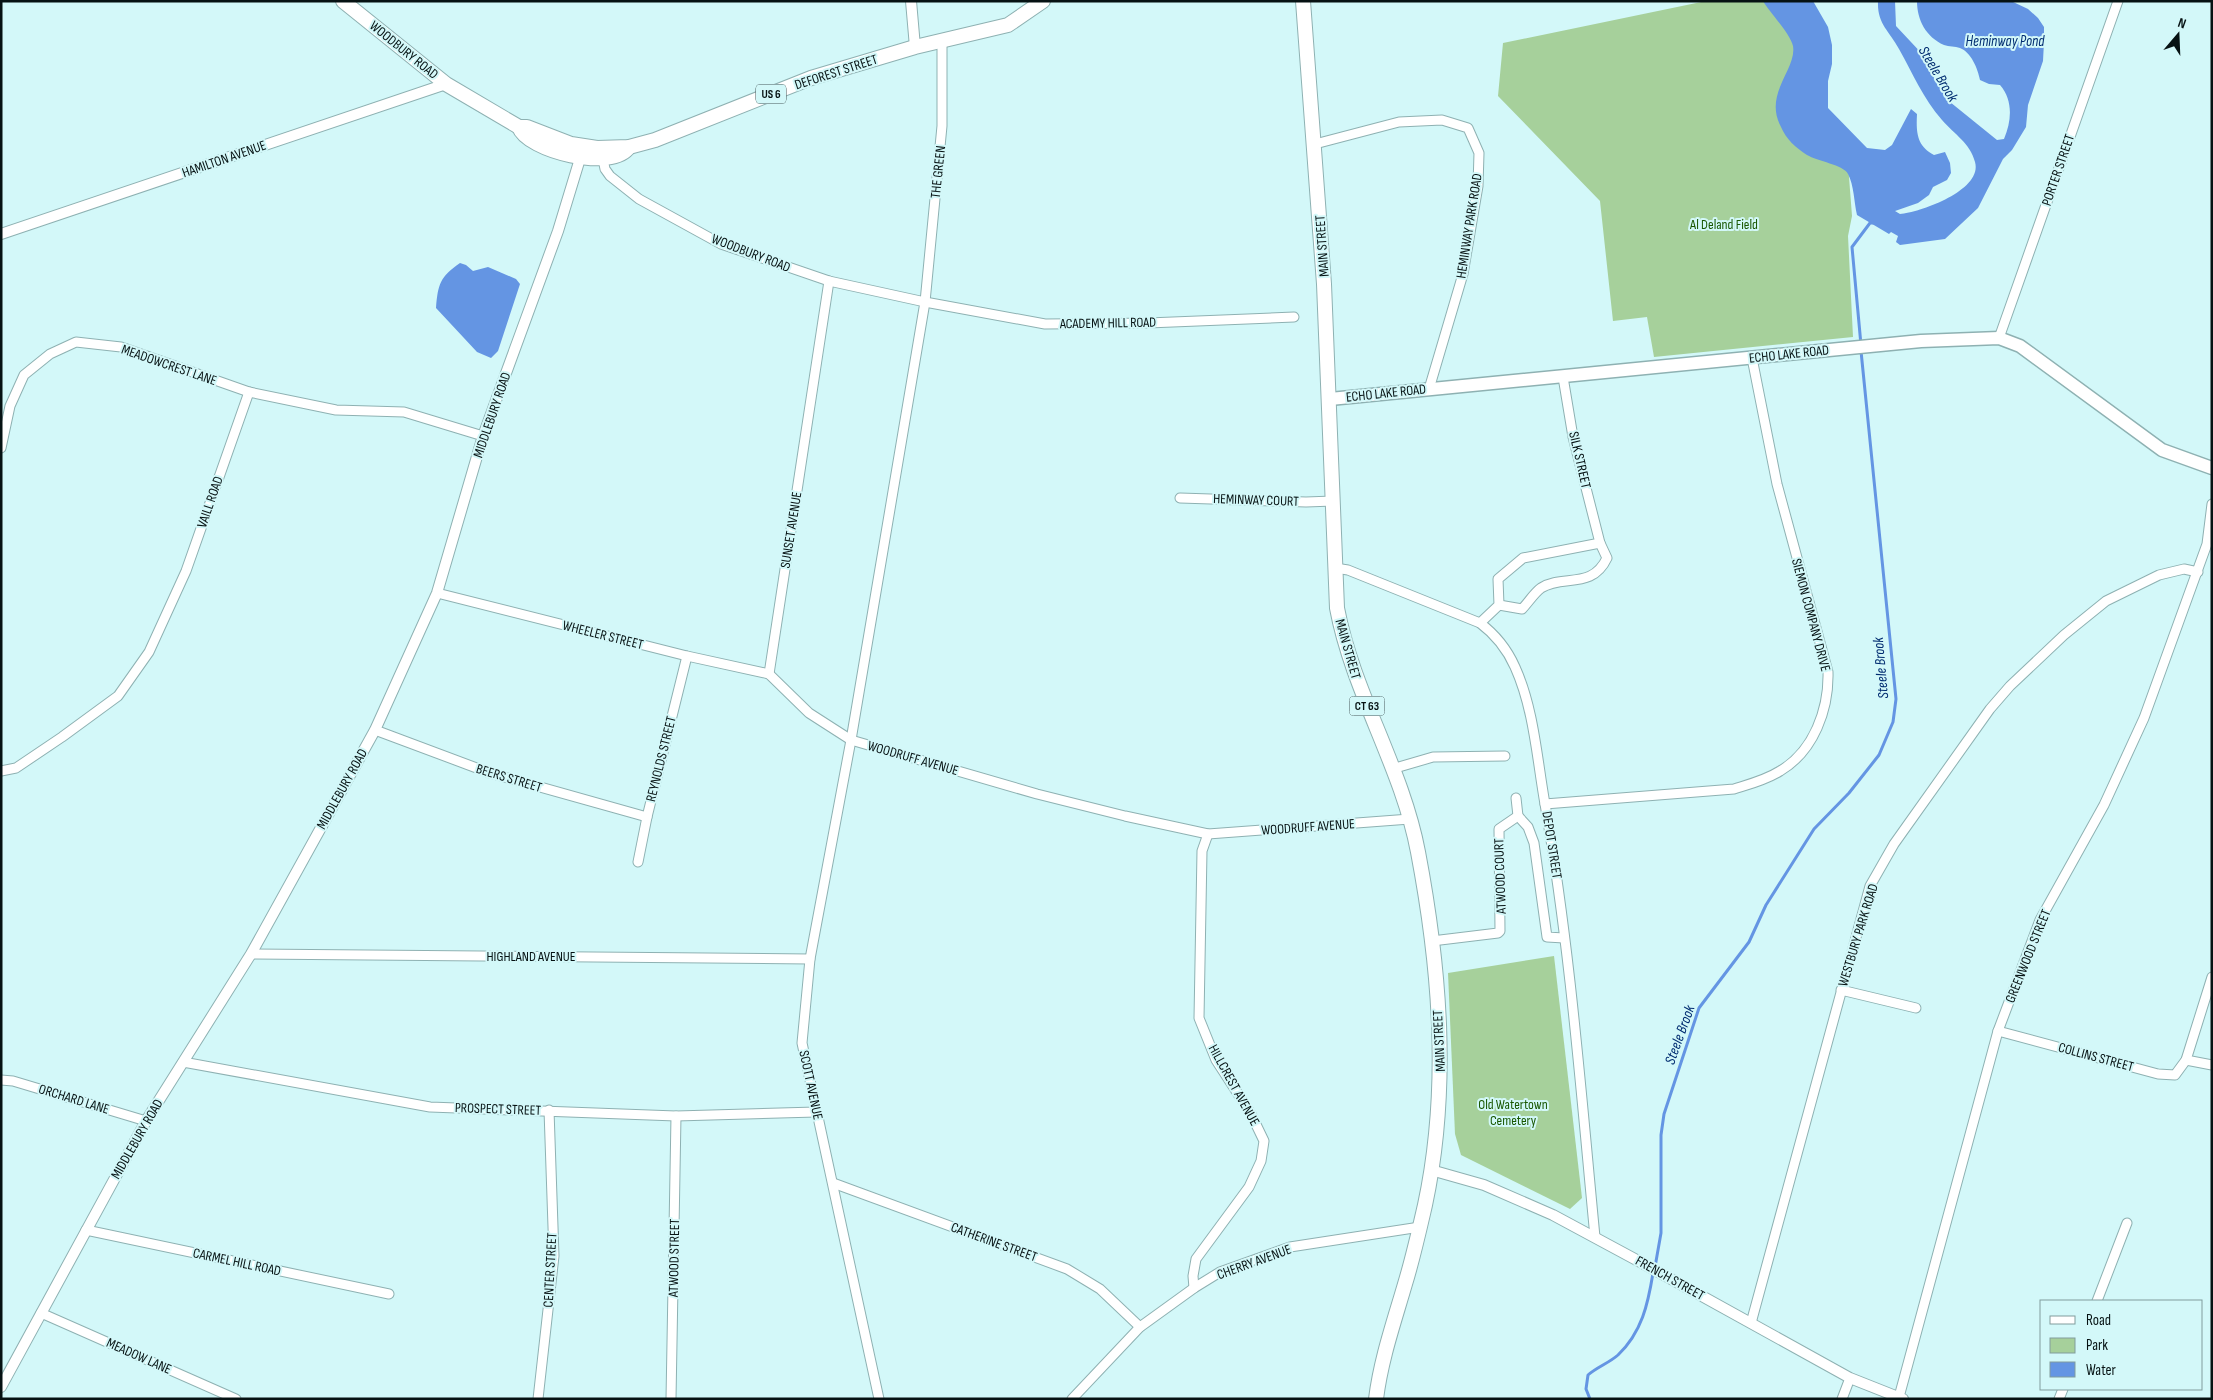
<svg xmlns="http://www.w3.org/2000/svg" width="2213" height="1400" font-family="'Sofia Sans Condensed',sans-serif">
  <rect width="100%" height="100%" fill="#d3f8f9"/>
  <g fill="#a6d09b">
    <polygon points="1706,1 1794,1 1808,75 1848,164 1852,216 1848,236 1853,337 1654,357 1647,317 1613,321 1600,201 1498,96 1503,43"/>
    <polygon points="1554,956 1582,1198 1570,1209 1461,1155 1455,1134 1448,973"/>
  </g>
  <g fill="#6495e3">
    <path d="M1763,1H1813L1828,27L1832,45V64L1828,81V108L1867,148L1885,150L1892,145L1911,109L1917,114C1916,133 1917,146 1934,155L1945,152L1950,163L1951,173L1947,180L1933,187L1929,195L1918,203L1895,211L1900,214C1921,212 1983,190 1975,162C1970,143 1955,135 1942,120C1923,98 1913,74 1899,49C1889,30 1877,24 1878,1H1895L1896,26L1925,57L1934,78L1950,102L1997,140L2004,139C2012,120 2013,100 2000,85L1989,84L1980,80C1978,69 1971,52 1960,48C1955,46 1949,47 1944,45C1926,37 1917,20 1917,1H2011L2028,9L2038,18L2044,27V42L2043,61L2028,105L2026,127L2012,150L2003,159L1978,208L1945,239L1900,245L1896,242L1898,236L1891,232L1889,234L1857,215C1854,202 1854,185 1848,174C1844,165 1817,161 1807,155C1796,148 1786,139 1781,127C1763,94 1797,69 1793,46C1790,33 1770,13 1763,1Z"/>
    <path d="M460,263L466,265L473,271L488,267L516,279L520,284L498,351L491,358L477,352L436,308C438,284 440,277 460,263Z"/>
  </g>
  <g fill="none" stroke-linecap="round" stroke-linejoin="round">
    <g stroke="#6495e3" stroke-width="3">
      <polyline points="1861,345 1852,247 1870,223 1873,223"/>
      <polyline points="1655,1267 1661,1233 1661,1135 1664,1114 1699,1008 1749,942 1766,905 1814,829 1849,793 1879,755 1893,722 1896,699 1861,351"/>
      <path d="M1590,1399L1586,1389L1588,1375C1597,1367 1609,1363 1618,1355C1642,1332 1648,1304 1653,1273"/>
    </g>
    <g stroke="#8eb1b2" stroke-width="11">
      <g id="minor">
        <polyline points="1315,144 1399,122 1442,120 1468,128 1479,153 1478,186 1463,274 1429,389"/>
        <polyline points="603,159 605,169 610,176 639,199 721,244 829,281 925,302 1045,324 1148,323 1294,317"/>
        <polyline points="1999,338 2118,1"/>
        <polyline points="1,448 10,406 24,375 50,354 76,342 121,347 249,392 336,410 404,412 483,436"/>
        <polyline points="1180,498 1306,502 1333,501"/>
        <path d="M1335,568L1348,570L1480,623C1496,635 1507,649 1515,667C1534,709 1537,759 1545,804C1570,947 1581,1092 1595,1237"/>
        <polyline points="437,593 687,656 769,674"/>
        <path d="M1499,605L1522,609C1528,603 1534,593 1541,588C1563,574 1592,590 1607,558L1600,543"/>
        <polyline points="1480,623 1499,605 1498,579 1523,558 1600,543 1573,437 1563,377"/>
        <polyline points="769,674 809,713 851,740 1037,794 1125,816 1208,834 1410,819"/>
        <polyline points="769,674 829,281"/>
        <polyline points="375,730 490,773 647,817"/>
        <polyline points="1392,769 1433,757 1505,756"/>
        <polyline points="1,771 16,768 62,737 118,696 149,652 186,571 249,392"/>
        <polyline points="1516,798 1518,816"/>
        <path d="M1545,804L1734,789C1750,784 1766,780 1780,771C1814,751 1829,709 1828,672L1777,484L1752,358"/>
        <polyline points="1518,816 1528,827 1534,843 1547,937 1564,938"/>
        <polyline points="638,862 647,817 687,656"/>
        <polyline points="1432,941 1498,933 1500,931 1499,829 1518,816"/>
        <polyline points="251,954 810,959"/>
        <polyline points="1841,990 1916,1008"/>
        <polyline points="1998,1031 2158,1074 2175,1075 2186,1060 2212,977"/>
        <polyline points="2186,1060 2212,1065"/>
        <polyline points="183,1062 430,1107 676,1116 816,1112"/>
        <polyline points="1,1080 13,1081 146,1121"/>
        <polyline points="833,1183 1067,1269 1100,1289 1140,1327"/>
        <polyline points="86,1230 389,1294"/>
        <polyline points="1194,1288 1193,1276 1196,1259 1249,1187 1261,1161 1264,1141 1251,1114 1216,1060 1199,1018 1202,851 1208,834"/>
        <polyline points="2097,1301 2127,1223"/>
        <polyline points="41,1313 236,1399"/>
        <polyline points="1751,1323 1870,886 1894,844 1990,709 2010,686 2064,635 2106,601 2159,575 2184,569 2198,572"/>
        <polyline points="1899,1397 1998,1031 2040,920 2104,805 2144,718 2207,544 2212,504"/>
        <polyline points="538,1399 554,1256 549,1110"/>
        <polyline points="671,1399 676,1116"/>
        <polyline points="879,1399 802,1043 810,959 851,740 925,302 942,126 942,41"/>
        <polyline points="1072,1399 1140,1327 1194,1288 1220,1272 1290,1247 1420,1227"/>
        <polyline points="1842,1399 1850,1378"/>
        <polyline points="2059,1399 2063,1389"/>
      </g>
    </g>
    <g stroke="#8eb1b2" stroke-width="12">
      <g id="tertiary">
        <polyline points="911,1 915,47"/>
        <polyline points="1,234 446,84"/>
        <polyline points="1431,1170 1484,1185 1553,1215 1644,1264 1850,1378 1903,1399"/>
        <polyline points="1,1387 146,1121 251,954 375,730 437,593 483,436 558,231 582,152"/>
      </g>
    </g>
    <g stroke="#8eb1b2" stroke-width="15">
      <polyline id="secondary" points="1330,399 1921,341 1999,338 2020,346 2162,450 2212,468"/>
    </g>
    <g stroke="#8eb1b2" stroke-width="16">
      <g id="primary">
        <polyline points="343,1 446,84 519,127 527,127 571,144 597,148 629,147 655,140 811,78 915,47 1008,25 1043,1"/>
        <path d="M1303,1L1324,284L1337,608C1353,693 1402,767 1418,852C1440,968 1450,1088 1425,1205C1419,1231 1413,1258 1405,1284C1394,1322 1381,1359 1376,1399"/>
        <path d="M519,127C527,151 613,172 629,147"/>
      </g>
    </g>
    <use href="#minor" stroke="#fff" stroke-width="9"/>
    <use href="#tertiary" stroke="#fff" stroke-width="10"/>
    <use href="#secondary" stroke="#fff" stroke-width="12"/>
    <use href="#primary" stroke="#fff" stroke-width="14"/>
  </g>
  <g text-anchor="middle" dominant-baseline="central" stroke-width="4" stroke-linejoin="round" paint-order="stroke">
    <g fill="#d3f8f9" stroke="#445758" stroke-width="1">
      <rect x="756" y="84.5" width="30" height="19" rx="4"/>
      <rect x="1349.5" y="696.5" width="35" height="19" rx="4"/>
    </g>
    <g font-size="12" font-weight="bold" fill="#061213">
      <text x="771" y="94">US 6</text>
      <text x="1367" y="706">CT 63</text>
    </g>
    <g font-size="14" fill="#061213" stroke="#d3f8f9">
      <text transform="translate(404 50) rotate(39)">WOODBURY ROAD</text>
      <text transform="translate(836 72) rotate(-18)">DEFOREST STREET</text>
      <text transform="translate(224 159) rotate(-19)">HAMILTON AVENUE</text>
      <text transform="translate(2058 170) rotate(-71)">PORTER STREET</text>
      <text transform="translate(938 172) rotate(-84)">THE GREEN</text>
      <text transform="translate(1469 226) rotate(-81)">HEMINWAY PARK ROAD</text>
      <text transform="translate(1322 246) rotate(-94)">MAIN STREET</text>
      <text transform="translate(751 253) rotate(21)">WOODBURY ROAD</text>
      <text transform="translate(1108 323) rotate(-1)">ACADEMY HILL ROAD</text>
      <text transform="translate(1789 354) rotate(-6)">ECHO LAKE ROAD</text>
      <text transform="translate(169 365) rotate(19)">MEADOWCREST LANE</text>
      <text transform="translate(1386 393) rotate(-6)">ECHO LAKE ROAD</text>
      <text transform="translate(492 415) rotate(-71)">MIDDLEBURY ROAD</text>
      <text transform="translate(1580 460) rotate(77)">SILK STREET</text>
      <text transform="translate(1256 500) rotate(2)">HEMINWAY COURT</text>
      <text transform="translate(210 502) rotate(-71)">VAILL ROAD</text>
      <text transform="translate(791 530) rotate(-81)">SUNSET AVENUE</text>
      <text transform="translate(1811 615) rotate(75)">SIEMON COMPANY DRIVE</text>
      <text transform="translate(603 635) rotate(14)">WHEELER STREET</text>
      <text transform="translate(1348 649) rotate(74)">MAIN STREET</text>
      <text transform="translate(913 758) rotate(16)">WOODRUFF AVENUE</text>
      <text transform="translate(661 759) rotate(-76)">REYNOLDS STREET</text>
      <text transform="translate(509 778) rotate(17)">BEERS STREET</text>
      <text transform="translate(342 789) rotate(-61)">MIDDLEBURY ROAD</text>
      <text transform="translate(1308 827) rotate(-4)">WOODRUFF AVENUE</text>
      <text transform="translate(1552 845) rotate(81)">DEPOT STREET</text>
      <text transform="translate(1500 876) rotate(-92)">ATWOOD COURT</text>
      <text transform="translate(1858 935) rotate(-73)">WESTBURY PARK ROAD</text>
      <text x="531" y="956">HIGHLAND AVENUE</text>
      <text transform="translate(2028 956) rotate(-68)">GREENWOOD STREET</text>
      <text transform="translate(1439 1041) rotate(-93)">MAIN STREET</text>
      <text transform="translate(2096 1057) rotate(15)">COLLINS STREET</text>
      <text transform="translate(811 1085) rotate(78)">SCOTT AVENUE</text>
      <text transform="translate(1234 1085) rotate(61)">HILLCREST AVENUE</text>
      <text transform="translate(74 1099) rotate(17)">ORCHARD LANE</text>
      <text transform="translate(498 1109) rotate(2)">PROSPECT STREET</text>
      <text transform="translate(137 1139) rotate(-60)">MIDDLEBURY ROAD</text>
      <text transform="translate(994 1242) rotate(20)">CATHERINE STREET</text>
      <text transform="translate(674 1258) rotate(-89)">ATWOOD STREET</text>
      <text transform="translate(237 1262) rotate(12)">CARMEL HILL ROAD</text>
      <text transform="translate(1254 1262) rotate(-20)">CHERRY AVENUE</text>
      <text transform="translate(550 1270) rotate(-87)">CENTER STREET</text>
      <text transform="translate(1670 1278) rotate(29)">FRENCH STREET</text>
      <text transform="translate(139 1356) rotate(24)">MEADOW LANE</text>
    </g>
    <g font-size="14" fill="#195700" stroke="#d3f8f9">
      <text x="1724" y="224">Al Deland Field</text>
      <text x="1513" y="1104">Old Watertown<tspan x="1513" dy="16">Cemetery</tspan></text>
    </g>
    <g font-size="15" font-style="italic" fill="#002c70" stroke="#d3f8f9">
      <text x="2005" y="41">Heminway Pond</text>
      <text transform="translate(1938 74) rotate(59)">Steele Brook</text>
      <text transform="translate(1881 668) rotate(-95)">Steele Brook</text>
      <text transform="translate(1680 1035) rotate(-70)">Steele Brook</text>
    </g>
  </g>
  <rect width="2213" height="1400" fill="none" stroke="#061213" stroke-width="5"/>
  <rect x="2040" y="1300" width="162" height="90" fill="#d3f8f9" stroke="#819c9d"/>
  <rect x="2050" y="1316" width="25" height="8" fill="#ffffff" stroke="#819c9d"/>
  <text x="2086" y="1325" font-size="15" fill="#061213">Road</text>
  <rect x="2050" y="1338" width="25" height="15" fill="#a6d09b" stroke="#819c9d"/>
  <text x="2086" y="1350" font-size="15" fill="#061213">Park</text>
  <rect x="2050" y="1362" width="25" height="15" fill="#6495e3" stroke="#819c9d"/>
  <text x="2086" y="1375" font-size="15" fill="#061213">Water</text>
  <g transform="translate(2178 35) rotate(19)" stroke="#d3f8f9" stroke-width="4" paint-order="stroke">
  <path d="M0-4L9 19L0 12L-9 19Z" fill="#061213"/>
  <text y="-8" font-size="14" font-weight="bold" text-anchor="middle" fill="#061213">N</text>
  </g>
</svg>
